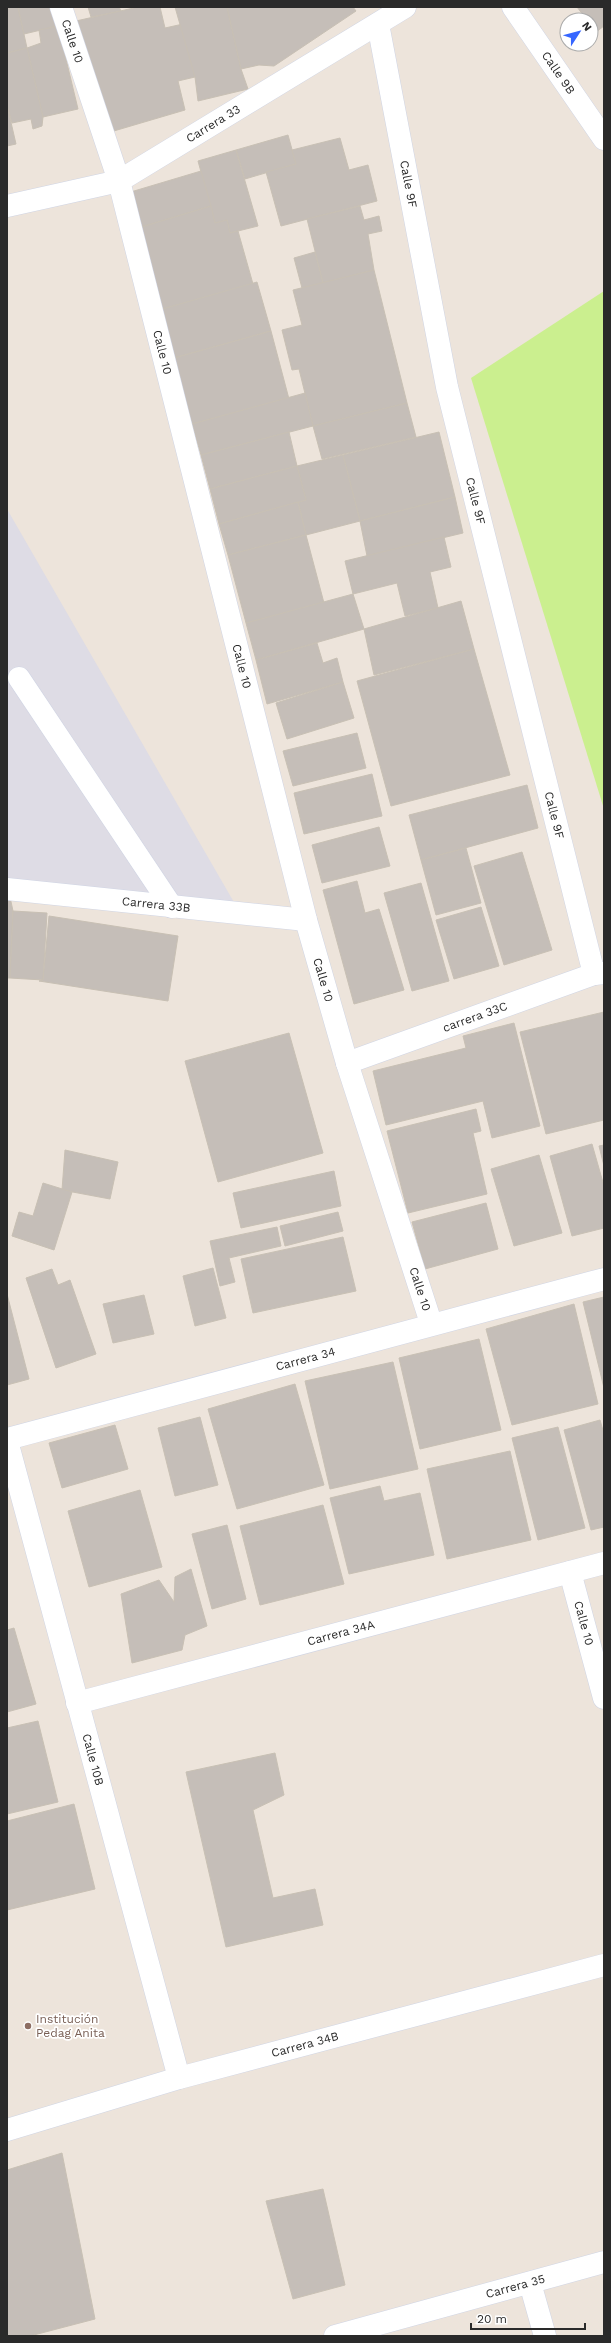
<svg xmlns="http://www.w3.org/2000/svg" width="611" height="2343" font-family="'Work Sans',sans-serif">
  <rect width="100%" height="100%" fill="#ede4db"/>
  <polygon fill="#dedce5" points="7,509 97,665 235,904 7,882"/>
  <polygon fill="#cbef8f" points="604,291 604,809 471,378"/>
  <g fill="#c5beb8" stroke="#c8c0b4">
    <polygon points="7,7 18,7 27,48 7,53"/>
    <polygon points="18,7 53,7 58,26 24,34"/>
    <polygon points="88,7 119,7 121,11 91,17"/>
    <polygon points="138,7 160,7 165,28 183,24 195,77 178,81 185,110 107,133 76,21"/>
    <polygon points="175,7 227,7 241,69 248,89 198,101 195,77"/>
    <polygon points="227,7 353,7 356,11 274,66 259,65 241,69"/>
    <polygon points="577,7 604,7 604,26 596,32 591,26 591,20 587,20"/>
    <polygon points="58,26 78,109 43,117 27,48 41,43 39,30"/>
    <polygon points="27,48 43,117 42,126 33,129 31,119 12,123 7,105 7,53"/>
    <polygon points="7,105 16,144 7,146"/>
    <polygon points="288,135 296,164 245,179 236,150"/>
    <polygon points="340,138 349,170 368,165 377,201 281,226 266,172 296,164 292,150"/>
    <polygon points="236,150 258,226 230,233 227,220 215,223 198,161"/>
    <polygon points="201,171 211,206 135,229 124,194"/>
    <polygon points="211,206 215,223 227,220 230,233 238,231 253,284 159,310 135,229"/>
    <polygon points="360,206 364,220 379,216 382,231 368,234 374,270 323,283 307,219"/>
    <polygon points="315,252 323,283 302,288 294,258"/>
    <polygon points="374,270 407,403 313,426 299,369 292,370 282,330 302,325 293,290"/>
    <polygon points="257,282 271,331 174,358 159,310"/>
    <polygon points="271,331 289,399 192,424 174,358"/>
    <polygon points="305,393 313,426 201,455 192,424"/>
    <polygon points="407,403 416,437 322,459 313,426"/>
    <polygon points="289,432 297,466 210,489 201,455"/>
    <polygon points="439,432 455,497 360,521 343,455"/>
    <polygon points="343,455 360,521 306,535 298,502 306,500 297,466"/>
    <polygon points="297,466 306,500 219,524 210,489"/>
    <polygon points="455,497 463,533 367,556 360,521"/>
    <polygon points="298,502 306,535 228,555 219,524"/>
    <polygon points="306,535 324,603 246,623 228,555"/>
    <polygon points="444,537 451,567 430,572 438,608 405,616 397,583 353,594 345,561"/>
    <polygon points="353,594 364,629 256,660 246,623"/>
    <polygon points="461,601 474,649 374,675 364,629"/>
    <polygon points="317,643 323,663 337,658 343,682 267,704 256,660"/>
    <polygon points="474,649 510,775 391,806 357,681"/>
    <polygon points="343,682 354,718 287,739 276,703"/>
    <polygon points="357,733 366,768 293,786 283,751"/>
    <polygon points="372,774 382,816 304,834 294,793"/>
    <polygon points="527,785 538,828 421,860 409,815"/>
    <polygon points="379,827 390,866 322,883 312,845"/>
    <polygon points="466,848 481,903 436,915 421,860"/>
    <polygon points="522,852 552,950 504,965 474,866"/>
    <polygon points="357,881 365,913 379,909 404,990 354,1004 323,890"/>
    <polygon points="421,883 449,981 412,991 384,893"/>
    <polygon points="7,897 10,897 13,911 10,978 7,978"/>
    <polygon points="481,907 499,966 454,979 436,920"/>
    <polygon points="13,911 47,913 43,980 10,978"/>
    <polygon points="49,916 178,936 168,1001 39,981 43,980"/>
    <polygon points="604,1012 604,1120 546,1134 520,1032"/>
    <polygon points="514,1023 540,1126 492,1138 483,1101 386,1125 373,1071 466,1048 463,1036"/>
    <polygon points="289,1033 323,1153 218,1182 185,1061"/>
    <polygon points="476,1109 481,1131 473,1133 487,1194 408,1213 387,1131"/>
    <polygon points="592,1144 604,1186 604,1228 572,1236 550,1156"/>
    <polygon points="604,1145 604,1166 599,1146"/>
    <polygon points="65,1150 118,1162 110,1199 62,1190"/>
    <polygon points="539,1155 562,1233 514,1246 491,1169"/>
    <polygon points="334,1171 341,1206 241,1228 233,1193"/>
    <polygon points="43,1183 72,1192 54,1250 12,1236 19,1212 33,1216"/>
    <polygon points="486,1203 498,1249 425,1269 412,1222"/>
    <polygon points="338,1212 343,1231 285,1246 280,1226"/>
    <polygon points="277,1227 281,1246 229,1258 235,1282 220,1286 210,1241"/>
    <polygon points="343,1237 356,1291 253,1313 241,1259"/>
    <polygon points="213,1268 226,1318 195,1326 183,1276"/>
    <polygon points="52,1269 58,1285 70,1280 96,1354 56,1368 26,1278"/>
    <polygon points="7,1294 29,1379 7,1385"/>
    <polygon points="144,1295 154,1334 113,1343 103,1304"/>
    <polygon points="604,1297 604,1388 583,1302"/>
    <polygon points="574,1304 598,1404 512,1425 486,1329"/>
    <polygon points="479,1339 501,1430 420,1449 399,1358"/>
    <polygon points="393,1362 418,1469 330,1489 305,1381"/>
    <polygon points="295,1384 324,1485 237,1509 208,1409"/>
    <polygon points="200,1417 218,1485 175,1496 158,1428"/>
    <polygon points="600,1420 604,1434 604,1527 591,1530 564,1430"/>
    <polygon points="115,1425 128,1469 62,1488 49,1443"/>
    <polygon points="558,1427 585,1528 538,1540 512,1438"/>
    <polygon points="510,1451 531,1540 447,1559 427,1469"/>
    <polygon points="380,1486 384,1501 420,1493 434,1555 349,1574 330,1498"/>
    <polygon points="140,1490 162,1567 89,1587 68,1511"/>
    <polygon points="323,1505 344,1584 260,1605 240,1526"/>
    <polygon points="227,1525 246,1599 212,1609 192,1534"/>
    <polygon points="191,1569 207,1626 185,1635 182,1650 132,1663 121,1594 159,1580 174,1602 175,1577"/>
    <polygon points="14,1628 36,1704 7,1712 7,1630"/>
    <polygon points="38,1721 58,1802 7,1814 7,1728"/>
    <polygon points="275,1753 284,1795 253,1810 273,1898 315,1889 323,1925 226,1947 186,1772"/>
    <polygon points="74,1804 95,1889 7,1910 7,1821"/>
    <polygon points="62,2153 95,2319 30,2336 7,2336 7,2170"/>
    <polygon points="323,2189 345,2285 293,2299 266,2201"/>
  </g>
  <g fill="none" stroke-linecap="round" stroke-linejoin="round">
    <g stroke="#d0d5e4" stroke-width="23">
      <g id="minor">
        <path id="s1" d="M61,7L119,181L306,920L347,1063L431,1323"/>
        <path id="s2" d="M513,7L604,139"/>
        <path id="s3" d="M378,24L447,387L594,974"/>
        <path id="s4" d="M7,206L119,181L405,7"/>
        <polyline points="19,678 172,907"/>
        <path id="s5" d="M7,889L306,920"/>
        <path id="s6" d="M347,1063L594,974L604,973"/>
        <path id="s7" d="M7,1439L604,1279"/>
        <path id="s8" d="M7,1441L179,2078"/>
        <path id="s9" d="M570,1572L604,1698"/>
        <path id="s10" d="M77,1703L604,1563"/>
        <path id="s11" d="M7,2130L179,2078L604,1965"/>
        <polyline points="530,2283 545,2336"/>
        <path id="s12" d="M335,2336L604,2262"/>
      </g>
    </g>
    <use href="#minor" stroke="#fff" stroke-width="22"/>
  </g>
  <circle fill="#8d6e63" stroke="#fff" stroke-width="1.5" cx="28" cy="2026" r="4"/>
  <g text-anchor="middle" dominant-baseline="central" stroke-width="3.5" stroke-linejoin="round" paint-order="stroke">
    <g font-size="12" fill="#2a2a2a" stroke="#fff">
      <text stroke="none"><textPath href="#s1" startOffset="36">Calle 10</textPath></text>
      <text stroke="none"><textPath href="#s2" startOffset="80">Calle 9B</textPath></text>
      <text stroke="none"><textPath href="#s4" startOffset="225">Carrera 33</textPath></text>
      <text stroke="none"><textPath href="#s3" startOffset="163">Calle 9F</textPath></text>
      <text stroke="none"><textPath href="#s1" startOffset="360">Calle 10</textPath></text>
      <text stroke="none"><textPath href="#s3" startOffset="487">Calle 9F</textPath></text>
      <text stroke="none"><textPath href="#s1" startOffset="684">Calle 10</textPath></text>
      <text stroke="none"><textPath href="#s3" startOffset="811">Calle 9F</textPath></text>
      <text stroke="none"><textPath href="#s5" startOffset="150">Carrera 33B</textPath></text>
      <text stroke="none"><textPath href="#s1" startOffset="1008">Calle 10</textPath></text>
      <text stroke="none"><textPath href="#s6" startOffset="136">carrera 33C</textPath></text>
      <text stroke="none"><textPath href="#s1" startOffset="1332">Calle 10</textPath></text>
      <text stroke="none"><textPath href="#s7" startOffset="309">Carrera 34</textPath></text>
      <text stroke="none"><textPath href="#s9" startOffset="53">Calle 10</textPath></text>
      <text stroke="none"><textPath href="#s10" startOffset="273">Carrera 34A</textPath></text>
      <text stroke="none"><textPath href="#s8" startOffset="330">Calle 10B</textPath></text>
      <text stroke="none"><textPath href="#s11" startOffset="310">Carrera 34B</textPath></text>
      <text stroke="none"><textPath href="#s12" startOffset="187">Carrera 35</textPath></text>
    </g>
    <g font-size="12" fill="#785e54" stroke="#fff" text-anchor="start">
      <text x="36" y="2019">Institución<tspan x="36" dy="14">Pedag Anita</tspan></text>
    </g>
  </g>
  <rect width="611" height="2343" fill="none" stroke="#2a2a2a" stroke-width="16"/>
  <g transform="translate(579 32) rotate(54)"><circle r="19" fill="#ffffff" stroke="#aaaaaa"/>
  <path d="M0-3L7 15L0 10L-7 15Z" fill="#3666ff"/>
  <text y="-6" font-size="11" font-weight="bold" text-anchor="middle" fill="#2a2a2a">N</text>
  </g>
  <path d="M471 2323v6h114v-6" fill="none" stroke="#2a2a2a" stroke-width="2"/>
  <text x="477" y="2323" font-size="12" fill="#2a2a2a" stroke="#ffffff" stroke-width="3" paint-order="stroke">20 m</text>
</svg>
